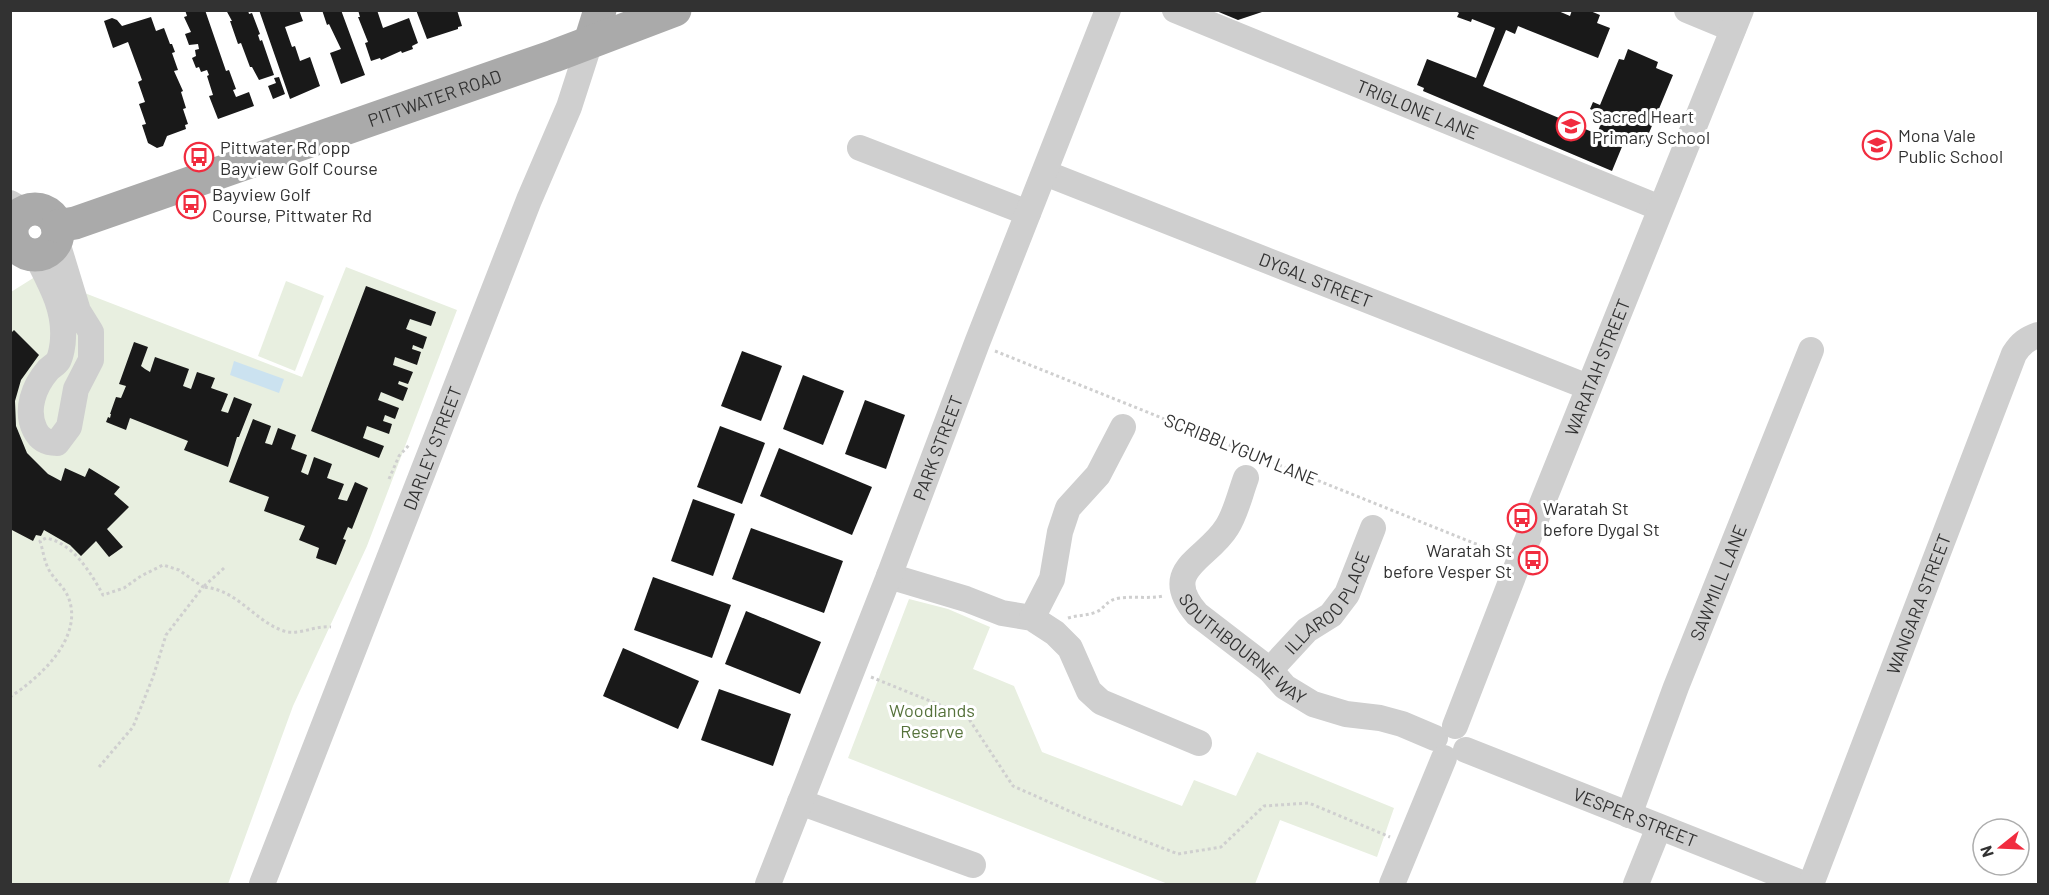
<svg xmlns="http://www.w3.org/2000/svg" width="2049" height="895" font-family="Barlow,sans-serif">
  <rect width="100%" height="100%" fill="#fff"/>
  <g fill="#e8efe0">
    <polygon points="346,267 457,310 367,546 293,706 228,884 11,884 11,292 38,275 302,377"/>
    <polygon points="286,281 324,296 295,371 258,356"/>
    <polygon points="909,599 948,609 990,627 973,669 1014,686 1042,752 1182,806 1194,780 1236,796 1257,752 1394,808 1377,857 1280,820 1255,884 1168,884 848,758"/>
  </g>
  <polygon fill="#cbe2f0" points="234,361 284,379 279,393 230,375"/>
  <g fill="#191919">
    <polygon points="185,10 205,10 226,71 229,70 236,89 233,90 236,97 249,92 254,106 218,119 209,96 213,95 207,76 209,75 207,70 201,72 199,67 196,68 192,58 196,56 195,50 199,49 198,44 189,45 185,34 191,32 184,17 187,16"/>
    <polygon points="226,10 248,10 249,14 252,13 260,34 258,35 260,41 262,40 274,75 259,80 252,67 250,67 241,43 238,44 230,21 232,21"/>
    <polygon points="259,10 299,10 303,21 285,27 292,47 295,46 300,61 310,57 320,86 290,99"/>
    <polygon points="322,10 341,10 365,75 341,84 330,53 341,49 329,24 327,25"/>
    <polygon points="358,10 377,10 383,28 409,18 418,43 412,46 413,49 402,53 401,51 381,60 380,58 371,61 365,43 368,42 358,17 360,17"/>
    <polygon points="416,10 457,10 462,26 458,27 458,29 427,39"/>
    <polygon points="1214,10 1265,10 1265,11 1238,20"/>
    <polygon points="1454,10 1556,10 1570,16 1572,10 1588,10 1600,15 1597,23 1610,28 1598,58 1518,26 1515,34 1506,30 1483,86 1597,134 1604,115 1590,109 1593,102 1600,105 1619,59 1624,60 1628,49 1658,62 1656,68 1673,75 1644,145 1626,137 1612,171 1423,91 1424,88 1417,85 1427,59 1476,78 1495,28 1472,19 1471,22 1457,17 1459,13"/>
    <polygon points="151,17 156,31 164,28 170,44 172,44 175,52 172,53 178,70 174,71 183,91 181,92 186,108 183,109 188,124 185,125 186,129 167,136 163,146 157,148 148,143 142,125 146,124 139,104 145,102 138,82 142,80 128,42 113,48 104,21 112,18 117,20 122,26"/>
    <polygon points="279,77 285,94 273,99 268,86 276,83 274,78"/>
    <polygon points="366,286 436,312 431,326 410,319 406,329 427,337 423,349 413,345 412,349 421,352 417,365 395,357 393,365 413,372 408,384 399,381 398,384 408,388 403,401 381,392 378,400 399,408 395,419 385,415 383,421 392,424 389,434 367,426 363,438 384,446 379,458 311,431"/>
    <polygon points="14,330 39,355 21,380 15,401 16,426 27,453 48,474 61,481 65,468 85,477 89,468 120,487 114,494 129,507 107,529 123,547 109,557 96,541 81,556 70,545 44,530 41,536 36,535 33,541 10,529 10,334"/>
    <polygon points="134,342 148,347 141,366 145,369 150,372 155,357 189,369 183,386 191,389 197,372 215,378 211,388 228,394 221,411 228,413 234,397 252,404 239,437 237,437 228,467 184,450 188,441 130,418 126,430 106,422 108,417 110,418 111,414 110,414 116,397 121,398 126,386 119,384"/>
    <polygon points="742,351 782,366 761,421 721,406"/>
    <polygon points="803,375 844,391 823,445 783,429"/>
    <polygon points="865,400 905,415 886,469 845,454"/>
    <polygon points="253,419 271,426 265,443 272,445 278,428 296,435 291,449 307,455 301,472 308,475 314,457 332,464 327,478 344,484 338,499 347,501 355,482 368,488 352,529 348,527 343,539 346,540 336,565 316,558 319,548 299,540 305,526 264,511 269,497 229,482"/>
    <polygon points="720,426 765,443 742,504 697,487"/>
    <polygon points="779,448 872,487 852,535 760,496"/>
    <polygon points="693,499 735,514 713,576 671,561"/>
    <polygon points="751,528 843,561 824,613 732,579"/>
    <polygon points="653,577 731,605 712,658 634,630"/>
    <polygon points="746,611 821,642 800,694 725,664"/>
    <polygon points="623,648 699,681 678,729 603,696"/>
    <polygon points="719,689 791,714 773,766 701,740"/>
  </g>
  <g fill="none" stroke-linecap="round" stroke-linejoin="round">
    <g stroke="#cfcfcf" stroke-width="3" stroke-dasharray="3 3" stroke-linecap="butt">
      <polyline points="995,351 1501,554"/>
      <polyline points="389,479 399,456 409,445"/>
      <path d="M224,568L203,587C236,589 253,619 281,630C298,637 314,625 331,627"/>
      <path d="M1068,618C1077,615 1087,616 1096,612C1105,609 1105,600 1120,598C1134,596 1148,599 1163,596"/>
      <polyline points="871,677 967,716 1013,786 1085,818 1178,854 1221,847 1264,806 1309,803 1390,837"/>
      <path d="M10,697C39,678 83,639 69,599C65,587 53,579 48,568C44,560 43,550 40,541L46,538C73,543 91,573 103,595L124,588L141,576L163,565L179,570L203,587L166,635L153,677L133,727L99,767"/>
    </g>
    <g stroke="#cfcfcf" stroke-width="26">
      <path id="s1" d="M1175,10L1660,208"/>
      <polyline points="1687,10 1733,29"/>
      <polyline points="860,148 1028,213"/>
      <path id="s2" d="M1045,173L1588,387"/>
      <polyline points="10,203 24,211"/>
      <path d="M36,255C49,281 65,307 63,338C63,344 61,356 58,361C56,364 51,367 48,370C34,386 25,410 35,430C40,440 47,443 57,443L69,427L76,389L91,360V332L78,311L56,239"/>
      <path id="s3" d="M1246,478C1240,494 1236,513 1227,527C1207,560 1158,569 1197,614L1270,670L1285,687L1313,704L1346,714L1380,718L1402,724L1435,738"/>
      <polyline points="889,576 966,599 1002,613 1032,618 1055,633 1070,648 1089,691 1101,702 1199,743"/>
      <polyline points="1032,618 1052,579 1060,532 1068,508 1098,475 1123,427"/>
      <path id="s4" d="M1270,670L1307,630L1331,615L1347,594L1373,528"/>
      <path id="s5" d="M1455,726L1519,561L1741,10"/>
      <path id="s6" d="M1466,750L1804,884"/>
      <polyline points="800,802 973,865"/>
      <path id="s7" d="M1629,815L1676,687L1811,350"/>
      <path id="s8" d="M262,884L529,200L569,107L590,42"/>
      <path id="s9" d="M768,884L889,576L977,343L1108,10"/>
      <polyline points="1392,884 1444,758"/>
      <polyline points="1636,884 1659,827"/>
      <path id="s10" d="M1811,884L2014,354C2021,343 2027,339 2038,335"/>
    </g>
    <g stroke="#aaa" stroke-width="33">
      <polyline points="590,42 600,10"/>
      <circle cx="35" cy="232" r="23"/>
      <path id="s11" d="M57,226L75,223L554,56L675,10"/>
    </g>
  </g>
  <defs>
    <g id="school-ring" transform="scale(1.5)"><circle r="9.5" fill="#fff" stroke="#f12c3f" stroke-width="1.5"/><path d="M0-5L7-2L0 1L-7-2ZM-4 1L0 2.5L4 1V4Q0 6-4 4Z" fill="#f12c3f"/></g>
    <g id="bus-ring" transform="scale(1.5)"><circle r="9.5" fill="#fff" stroke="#f12c3f" stroke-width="1.5"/><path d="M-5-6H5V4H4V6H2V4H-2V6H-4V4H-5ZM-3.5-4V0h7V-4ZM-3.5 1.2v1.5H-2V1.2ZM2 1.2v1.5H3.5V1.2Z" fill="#f12c3f"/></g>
  </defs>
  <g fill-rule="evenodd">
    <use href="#school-ring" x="1571" y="126"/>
    <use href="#school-ring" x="1877" y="145"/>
    <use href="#bus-ring" x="199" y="157"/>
    <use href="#bus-ring" x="191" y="204"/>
    <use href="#bus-ring" x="1522" y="518"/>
    <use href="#bus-ring" x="1533" y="560"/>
  </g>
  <g text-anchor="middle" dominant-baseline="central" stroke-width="6" stroke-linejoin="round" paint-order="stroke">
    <g font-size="18" fill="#323232" stroke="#fff">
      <text stroke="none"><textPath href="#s11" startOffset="399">PITTWATER ROAD</textPath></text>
      <text stroke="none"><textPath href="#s1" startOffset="262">TRIGLONE LANE</textPath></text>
      <text stroke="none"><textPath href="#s2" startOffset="291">DYGAL STREET</textPath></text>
      <text stroke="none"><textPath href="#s5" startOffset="386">WARATAH STREET</textPath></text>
      <text stroke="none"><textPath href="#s8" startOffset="468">DARLEY STREET</textPath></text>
      <text stroke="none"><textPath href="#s9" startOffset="468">PARK STREET</textPath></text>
      <text transform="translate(1241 449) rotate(22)">SCRIBBLYGUM LANE</text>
      <text stroke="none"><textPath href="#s7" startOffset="249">SAWMILL LANE</textPath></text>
      <text stroke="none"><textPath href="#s4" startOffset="90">ILLAROO PLACE</textPath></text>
      <text stroke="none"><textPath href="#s10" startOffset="300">WANGARA STREET</textPath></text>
      <text stroke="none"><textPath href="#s3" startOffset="218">SOUTHBOURNE WAY</textPath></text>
      <text stroke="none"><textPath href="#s6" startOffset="182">VESPER STREET</textPath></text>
    </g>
    <g font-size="18" fill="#323232" stroke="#fff" text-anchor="start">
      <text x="1592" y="116">Sacred Heart<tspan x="1592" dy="21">Primary School</tspan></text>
      <text x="1898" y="135">Mona Vale<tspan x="1898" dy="21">Public School</tspan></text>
      <text x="220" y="147">Pittwater Rd opp<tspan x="220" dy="21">Bayview Golf Course</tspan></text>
      <text x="212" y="194">Bayview Golf<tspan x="212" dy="21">Course, Pittwater Rd</tspan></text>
      <text x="1543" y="508">Waratah St<tspan x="1543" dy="21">before Dygal St</tspan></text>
      <text x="1512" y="550" text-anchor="end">Waratah St<tspan x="1512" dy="21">before Vesper St</tspan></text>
    </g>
    <g font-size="18" fill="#56723b" stroke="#fff">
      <text x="932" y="710">Woodlands<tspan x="932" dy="21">Reserve</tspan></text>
    </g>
  </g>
  <rect width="2049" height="895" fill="none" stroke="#323232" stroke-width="24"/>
  <g transform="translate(2001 847) rotate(252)"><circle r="28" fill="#ffffff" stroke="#adadad" stroke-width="1.5"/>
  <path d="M0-4.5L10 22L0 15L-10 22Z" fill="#f12c3f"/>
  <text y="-9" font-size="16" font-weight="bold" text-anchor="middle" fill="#323232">N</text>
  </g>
</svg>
